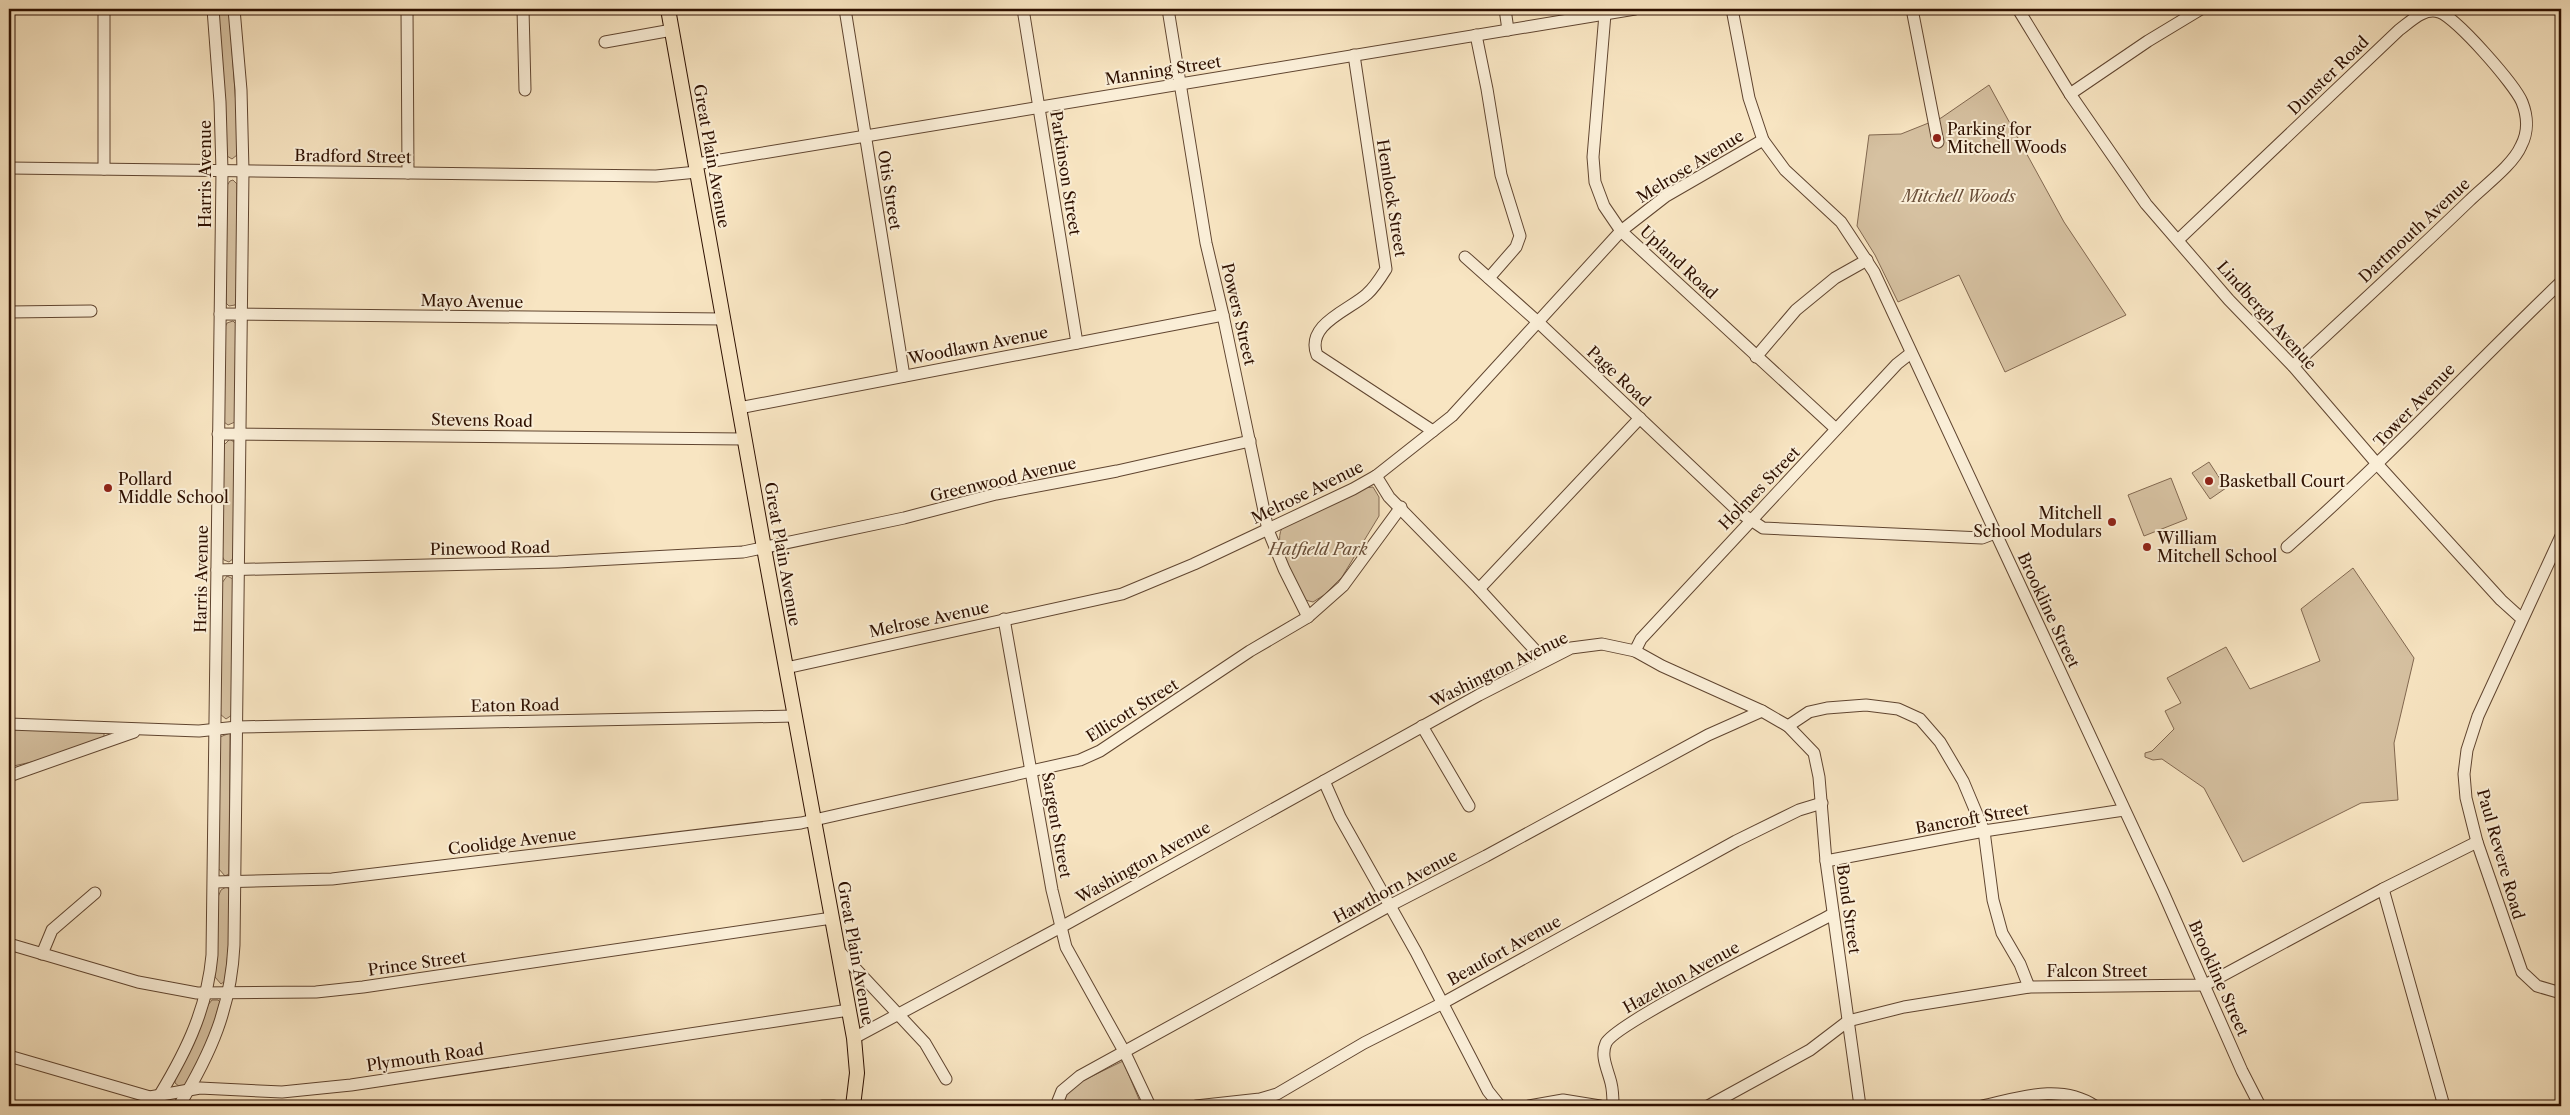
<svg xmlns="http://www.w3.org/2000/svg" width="2570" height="1115" font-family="'Libre Caslon Text',serif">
  <rect width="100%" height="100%" fill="#f8e5c2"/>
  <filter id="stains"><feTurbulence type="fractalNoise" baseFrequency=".004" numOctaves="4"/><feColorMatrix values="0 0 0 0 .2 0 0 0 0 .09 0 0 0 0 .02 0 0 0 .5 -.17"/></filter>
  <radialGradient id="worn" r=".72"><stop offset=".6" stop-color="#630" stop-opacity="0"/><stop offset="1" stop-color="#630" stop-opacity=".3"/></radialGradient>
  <g fill="#d6c1a1" stroke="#826850">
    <polygon points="217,9 229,9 237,119 237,155 232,159 227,156"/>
    <polygon points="1989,85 2064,222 2126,315 2005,372 1959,275 1898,302 1875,255 1857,226 1869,135 1901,134 1941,118"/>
    <polygon points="233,180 237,184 237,299 235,305 229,306 226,303 226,187 230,181"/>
    <polygon points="233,321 236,324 235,422 228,425 224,422 224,329 227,323"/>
    <polygon points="230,439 235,443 234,558 229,562 224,560 222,556 223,446"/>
    <polygon points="2209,462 2226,488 2210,499 2192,473"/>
    <polygon points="2171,478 2187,519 2144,536 2128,495"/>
    <path d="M1373,487L1379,497V516L1342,577L1324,595L1313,602L1305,600C1296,582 1272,546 1282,528L1363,488Z"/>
    <polygon points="2353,568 2414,658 2394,743 2398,800 2361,803 2243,862 2204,788 2162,759 2153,760 2145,757 2145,753 2152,751 2174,729 2165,711 2181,703 2167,678 2226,647 2250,689 2320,661 2301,609"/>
    <polygon points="227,576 233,579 232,715 226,719 220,714 222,583"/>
    <polygon points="9,728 104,731 104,737 36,761 9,767"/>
    <polygon points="230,733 229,874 225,876 218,868 220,737"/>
    <polygon points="226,887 230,889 229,942 225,981 221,984 215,977 218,897 221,890"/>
    <polygon points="212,1000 218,1000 220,1002 209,1040 185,1086 180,1087 175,1083 175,1077 192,1048 208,1005"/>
    <polygon points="1123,1061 1141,1104 1135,1106 1062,1106 1065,1093 1082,1081"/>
  </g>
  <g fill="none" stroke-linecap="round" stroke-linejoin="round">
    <g stroke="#604530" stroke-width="13">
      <g id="minor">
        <polyline points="104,9 104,169"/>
        <polyline points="407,9 408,173"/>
        <polyline points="523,9 525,90"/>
        <polyline points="845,9 904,376"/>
        <polyline points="1023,9 1077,343"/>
        <polyline points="1168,9 1206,243 1223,315 1268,530 1284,569 1308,617"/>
        <polyline points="1505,9 1508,30"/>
        <polyline points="1732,9 1749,98 1763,140 1785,170 1841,222 1874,272 2163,892 2242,1071 2260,1106"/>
        <polyline points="1912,9 1938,142"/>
        <polyline points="2018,9 2070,94 2146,204 2229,300 2293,366 2378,465 2501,600 2522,619"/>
        <polyline points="1605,14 1593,157 1595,182 1604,206 1621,231 1836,429"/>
        <polyline points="1476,35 1487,89 1501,175 1520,236 1516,247 1489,278"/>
        <polyline points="605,42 672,30"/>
        <path d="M1354,55L1386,269C1381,277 1375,287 1367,294C1350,310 1305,324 1317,355L1433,431"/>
        <polyline points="2070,94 2148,41 2201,9"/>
        <polyline points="696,164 1635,9"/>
        <polyline points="9,168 656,176 697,172"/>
        <path d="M2178,240L2399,30C2410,22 2424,7 2439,12C2456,17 2515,85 2522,102C2528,117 2528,133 2521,146C2513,165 2484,186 2469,201C2411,257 2352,311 2293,366"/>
        <polyline points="1465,257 1538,322 1739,512 1763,528 1982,538 1995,533"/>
        <polyline points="9,312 91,311"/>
        <polyline points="220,314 723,319"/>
        <polyline points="1756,357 1796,310 1835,278 1867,260"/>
        <polyline points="739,408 1223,315"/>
        <polyline points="218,434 744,439"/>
        <polyline points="1376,476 1389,497 1479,589 1545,661"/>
        <polyline points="2561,536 2478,716 2467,750 2464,774 2466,798 2477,842 2522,972 2537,986 2561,993"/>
        <path d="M2287,547C2383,463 2469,370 2561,282"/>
        <polyline points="217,570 558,562 743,552 904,518 996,494 1117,471 1250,441"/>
        <polyline points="1479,589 1640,418"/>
        <polyline points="1004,619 1052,890 1066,947 1125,1053 1150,1106"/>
        <polyline points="1635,651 1641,639 1897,364 1911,353"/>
        <polyline points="786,668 1122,594 1194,564 1353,489 1376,476 1452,416 1621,231 1666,196 1763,140"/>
        <polyline points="9,724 199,731 237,727 795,716"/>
        <polyline points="1422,726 1469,806"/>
        <polyline points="1788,726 1814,753 1819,777 1826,861 1860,1106"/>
        <polyline points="9,776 134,732"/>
        <polyline points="1324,781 1340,817 1416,952 1488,1091 1500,1106"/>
        <polyline points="1826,861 1984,831 2124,810"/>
        <polyline points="214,882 332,879 801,823 1080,760 1100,751 1250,651 1308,617 1343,586 1401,507"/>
        <polyline points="2383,889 2444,1106"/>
        <polyline points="9,944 138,982 197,993 316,992 363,987 832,918"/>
        <polyline points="838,950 925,1043 946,1079"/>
        <polyline points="42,954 52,930 95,893"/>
        <polyline points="854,1038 1061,927 1479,695 1571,648 1602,644 1635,651 1662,666 1762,711 1788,726 1809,712 1827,708 1866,705 1898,709 1920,719 1940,742 1963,781 1984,831 1993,900 2002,933 2020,964 2029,987"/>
        <polyline points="9,1056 150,1097 200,1088 282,1092 351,1085 849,1010"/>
        <path d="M153,1106C183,1058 207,1012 212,955L222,171L220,102L213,9"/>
        <path d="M179,1106C211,1053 231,1008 234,945L243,171L241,90L234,9"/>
        <polyline points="822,1106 834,1106"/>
        <polyline points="1056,1106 1062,1091 1080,1076 1389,906 1486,856 1708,735 1762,711"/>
        <polyline points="1196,1106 1260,1099 1277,1094 1364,1043 1441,1004 1736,841 1799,810 1822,803"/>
        <polyline points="1529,1106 1563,1100 1600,1106"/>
        <path d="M1613,1106C1613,1099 1613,1091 1611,1083C1608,1070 1600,1056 1606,1043C1616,1022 1800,932 1833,914"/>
        <polyline points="1708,1106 1810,1050 1848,1021 1904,1007 2029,987 2205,985 2383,889 2477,842"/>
        <path d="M1982,1106C2019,1098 2060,1083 2095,1106"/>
      </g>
    </g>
    <g stroke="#2e1000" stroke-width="16">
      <polyline id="major" points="668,9 764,548 854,1038 857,1073 853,1106"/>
    </g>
    <use href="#minor" stroke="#faeed7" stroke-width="11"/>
    <use href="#major" stroke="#f8e5c2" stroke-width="14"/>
  </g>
  <g fill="#8f2418" stroke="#faeed7" stroke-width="2">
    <circle cx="1937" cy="138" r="5"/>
    <circle cx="2209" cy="481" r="5"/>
    <circle cx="108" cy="488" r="5"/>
    <circle cx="2112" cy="522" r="5"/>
    <circle cx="2147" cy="547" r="5"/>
  </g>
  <g text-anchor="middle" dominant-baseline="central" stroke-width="4" stroke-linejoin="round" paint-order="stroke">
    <g font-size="16" fill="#2e1000" stroke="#faeed7">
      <text transform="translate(1163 70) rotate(-9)">Manning Street</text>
      <text transform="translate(2328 75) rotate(-44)">Dunster Road</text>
      <text transform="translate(353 156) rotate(1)">Bradford Street</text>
      <text transform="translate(712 156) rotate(80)">Great Plain Avenue</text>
      <text transform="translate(1690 166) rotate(-32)">Melrose Avenue</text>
      <text transform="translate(1066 173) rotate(81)">Parkinson Street</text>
      <text transform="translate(205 174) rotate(-90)">Harris Avenue</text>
      <text transform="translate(890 190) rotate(81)">Otis Street</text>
      <text transform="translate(1392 198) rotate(81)">Hemlock Street</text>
      <text transform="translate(2414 230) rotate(-43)">Dartmouth Avenue</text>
      <text transform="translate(1679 262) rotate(43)">Upland Road</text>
      <text transform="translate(472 301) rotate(1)">Mayo Avenue</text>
      <text transform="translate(1239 314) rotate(77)">Powers Street</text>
      <text transform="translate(2267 315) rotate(48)">Lindbergh Avenue</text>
      <text transform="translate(978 345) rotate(-11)">Woodlawn Avenue</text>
      <text transform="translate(1619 376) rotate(43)">Page Road</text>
      <text transform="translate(2414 405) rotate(-46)">Tower Avenue</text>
      <text transform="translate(482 420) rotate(1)">Stevens Road</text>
      <text transform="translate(1003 479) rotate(-13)">Greenwood Avenue</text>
      <text transform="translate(1759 488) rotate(-46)">Holmes Street</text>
      <text transform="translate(1307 492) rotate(-26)">Melrose Avenue</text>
      <text transform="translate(490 548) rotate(-1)">Pinewood Road</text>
      <text transform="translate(783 554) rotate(80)">Great Plain Avenue</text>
      <text transform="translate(201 579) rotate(-89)">Harris Avenue</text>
      <text transform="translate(2049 610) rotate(65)">Brookline Street</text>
      <text transform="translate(929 619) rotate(-12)">Melrose Avenue</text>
      <text transform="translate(1499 669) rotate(-26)">Washington Avenue</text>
      <text transform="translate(515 705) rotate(-1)">Eaton Road</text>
      <text transform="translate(1132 710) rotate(-32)">Ellicott Street</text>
      <text transform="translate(1972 818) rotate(-10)">Bancroft Street</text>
      <text transform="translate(1057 825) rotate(80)">Sargent Street</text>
      <text transform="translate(512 841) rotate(-7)">Coolidge Avenue</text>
      <text transform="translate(2501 854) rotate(74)">Paul Revere Road</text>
      <text transform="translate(1143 862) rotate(-29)">Washington Avenue</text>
      <text transform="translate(1395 886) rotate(-28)">Hawthorn Avenue</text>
      <text transform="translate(1849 909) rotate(82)">Bond Street</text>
      <text transform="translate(1504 950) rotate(-29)">Beaufort Avenue</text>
      <text transform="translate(856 953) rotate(80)">Great Plain Avenue</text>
      <text transform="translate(417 963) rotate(-8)">Prince Street</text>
      <text x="2097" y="971">Falcon Street</text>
      <text transform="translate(1681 977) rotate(-29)">Hazelton Avenue</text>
      <text transform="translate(2219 978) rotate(66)">Brookline Street</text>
      <text transform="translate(425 1057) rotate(-8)">Plymouth Road</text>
    </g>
    <g font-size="16" fill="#2e1000" stroke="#faeed7" text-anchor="start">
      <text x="1947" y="129">Parking for<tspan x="1947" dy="18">Mitchell Woods</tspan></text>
      <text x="118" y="479">Pollard<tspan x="118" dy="18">Middle School</tspan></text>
      <text x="2219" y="481">Basketball Court</text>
      <text x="2102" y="513" text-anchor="end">Mitchell<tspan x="2102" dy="18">School Modulars</tspan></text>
      <text x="2157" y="538">William<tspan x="2157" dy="18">Mitchell School</tspan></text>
    </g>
    <g font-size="16" font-style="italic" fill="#694e38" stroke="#faeed7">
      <text x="1959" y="196">Mitchell Woods</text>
      <text x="1318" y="549">Hatfield Park</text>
    </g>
  </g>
  <rect width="2570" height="1115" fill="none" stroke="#f8e5c2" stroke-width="30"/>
  <rect x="10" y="10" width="2550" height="1095" fill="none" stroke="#2e1000" stroke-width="2.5"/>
  <rect x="15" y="15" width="2540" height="1085" fill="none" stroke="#2e1000"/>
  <rect width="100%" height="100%" filter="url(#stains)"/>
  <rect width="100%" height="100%" fill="url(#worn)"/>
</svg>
